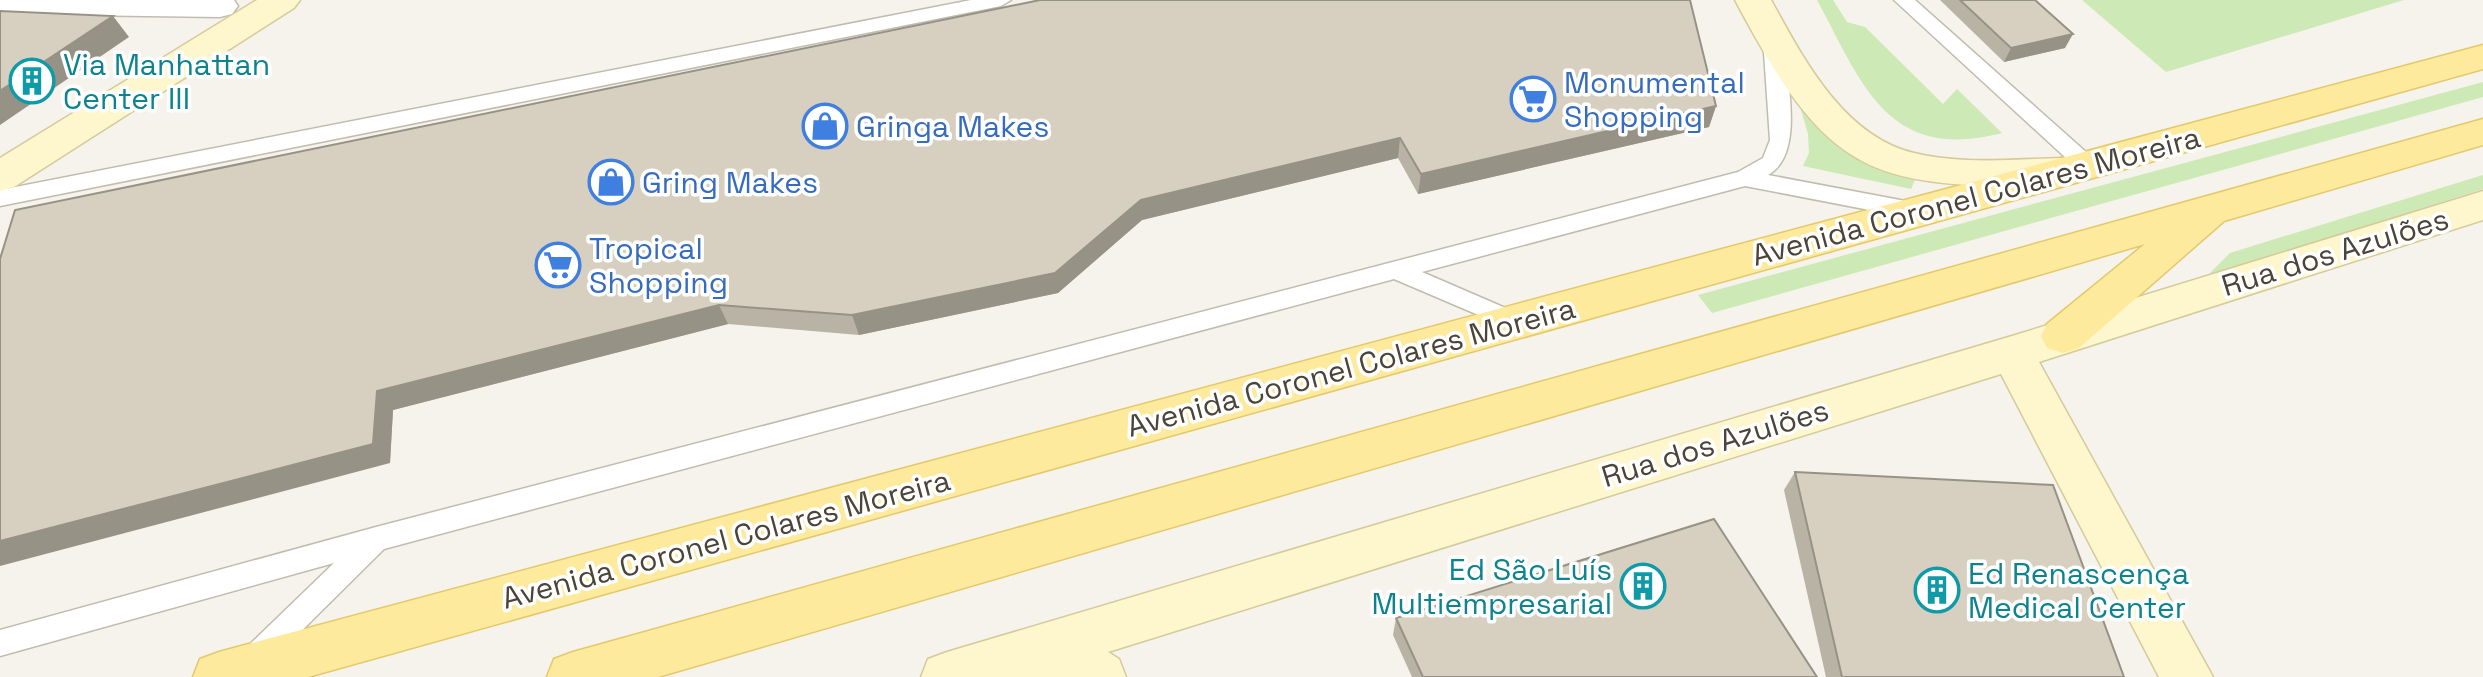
<svg xmlns="http://www.w3.org/2000/svg" width="2483" height="677" font-family="'Space Grotesk',sans-serif">
  <rect width="100%" height="100%" fill="#f5f3eb"/>
  <g fill="#cde9b5">
    <path d="M1817,0H1833L1847,22L1865,27L1943,104L1957,89L2002,133C1887,163 1862,83 1817,0Z"/>
    <polygon points="2082,0 2404,0 2166,72"/>
    <polygon points="2483,82 2483,97 1712,313 1698,295"/>
    <polygon points="1804,105 1891,171 1915,180 1911,189 1803,166 1809,153 1808,134 1801,110"/>
    <polygon points="2483,175 2483,189 2206,277 2230,253"/>
  </g>
  <g fill="none" stroke-linecap="round" stroke-linejoin="round">
    <g stroke="#c1bcad" stroke-width="3">
      <g id="lane">
        <polygon points="971,0 1011,0 1001,6 0,206 0,190"/>
        <polygon points="1894,0 1915,0 2095,160 2098,165 2095,170 2079,170"/>
        <path d="M1773,32L1783,38C1786,76 1806,154 1768,175L1916,203L1924,205L1927,211L1924,217L1916,219L1745,186L1422,272L1524,316L1528,322L1524,328L1516,331L1394,279L384,549L265,667L255,671L245,667L241,658L245,649L334,563L0,656V630L376,527L1738,172L1763,158L1770,140L1763,38Z"/>
      </g>
    </g>
    <g stroke="#c1bcad" stroke-width="3">
      <polygon id="street" points="0,0 234,0 238,6 232,14 220,17 0,14"/>
    </g>
    <g stroke="#d4ca9b" stroke-width="3">
      <g id="secondary">
        <polygon points="257,0 300,0 294,8 14,187 0,191 0,158"/>
        <path d="M1735,0H1771C1803,58 1843,136 1914,153C1962,165 2014,159 2062,158L2076,162L2082,172L2076,182L2062,186C1867,188 1829,177 1735,0Z"/>
        <polygon points="2483,191 2483,220 2039,362 2213,677 2159,677 2001,374 1108,652 1119,659 1126,677 921,677 928,659 947,652 2012,336"/>
      </g>
    </g>
    <g stroke="#e3c96b" stroke-width="3">
      <g id="primary">
        <polygon points="2483,45 2483,69 308,677 193,677 200,659 219,652"/>
        <polygon points="2483,119 2483,145 2224,221 2079,348 2063,353 2047,348 2041,336 2047,324 2145,244 658,677 547,677 554,659 573,652"/>
      </g>
    </g>
    <use href="#lane" fill="#fff" fill-rule="evenodd"/>
    <use href="#street" fill="#fff" fill-rule="evenodd"/>
    <use href="#secondary" fill="#fef6cc" fill-rule="evenodd"/>
    <use href="#primary" fill="#fdea9c" fill-rule="evenodd"/>
  </g>
  <g fill="#b9b3a5">
    <polygon points="1940,0 2035,0 2065,48 2004,62"/>
    <polygon points="1716,106 1709,127 1418,194 1398,158 1142,220 1058,293 859,335 728,324 393,410 390,463 0,259"/>
    <polygon points="1795,472 2124,677 1826,677 1784,490"/>
    <polygon points="1396,618 1817,677 1412,677 1393,635"/>
  </g>
  <g fill="#969286">
    <polygon points="113,16 129,37 0,125 0,91"/>
    <polygon points="2073,34 2065,48 2004,62 2011,48"/>
    <polygon points="1716,106 1709,127 1418,194 1421,174"/>
    <polygon points="1400,138 1398,158 1142,220 1058,293 859,335 852,315 1141,200"/>
    <polygon points="719,305 728,324 393,410 390,463 0,566 0,541 377,391"/>
  </g>
  <g fill="#d7d0c0" stroke="#969286" stroke-width="2">
    <polygon points="1040,0 1690,0 1716,106 1421,174 1400,138 1141,200 1055,273 852,315 719,305 377,391 373,444 0,541 0,259 15,210"/>
    <polygon points="1960,0 2035,0 2073,34 2011,48"/>
    <polygon points="0,11 113,16 0,91"/>
    <polygon points="1795,472 2053,485 2124,677 1842,677"/>
    <polygon points="1714,519 1817,677 1423,677 1396,618"/>
  </g>
  <defs>
    <g id="building-ring" transform="scale(2.3)"><circle r="9.5" fill="#fff" stroke="#0f9aa8" stroke-width="1.5"/><path d="M-4-6H4V6H1V3H-1V6H-4ZM-2.5-4.3h1.7v1.8h-1.7ZM.8-4.3h1.7v1.8H.8ZM-2.5-1h1.7V.8h-1.7ZM.8-1h1.7V.8H.8Z" fill="#0f9aa8"/></g>
    <g id="supermarket-ring" transform="scale(2.3)"><circle r="9.5" fill="#fff" stroke="#3f7fe0" stroke-width="1.5"/><path d="M-6-5.5h2.5l.6 2H6L4.5 2H-2.5L-4.4-4H-6ZM-1.5 3.2a1.3 1.3 0 1 0 .1 0ZM3 3.2a1.3 1.3 0 1 0 .1 0Z" fill="#3f7fe0"/></g>
    <g id="shop-ring" transform="scale(2.3)"><circle r="9.5" fill="#fff" stroke="#3f7fe0" stroke-width="1.5"/><path d="M-5-2.5h2.3a2.7 3.5 0 0 1 5.4 0H5L5.5 6h-11ZM-1.5-2.5h3a1.5 2.3 0 0 0-3 0Z" fill="#3f7fe0"/></g>
  </defs>
  <g fill-rule="evenodd">
    <use href="#building-ring" x="32" y="81"/>
    <use href="#supermarket-ring" x="1533" y="99"/>
    <use href="#shop-ring" x="825" y="126"/>
    <use href="#shop-ring" x="611" y="182"/>
    <use href="#supermarket-ring" x="558" y="265"/>
    <use href="#building-ring" x="1643" y="586"/>
    <use href="#building-ring" x="1937" y="590"/>
  </g>
  <g text-anchor="middle" dominant-baseline="central" stroke-width="7" stroke-linejoin="round" paint-order="stroke">
    <g font-size="30" fill="#0d838f" stroke="#fff" text-anchor="start">
      <text x="63" y="64">Via Manhattan<tspan x="63" dy="34">Center III</tspan></text>
      <text x="1612" y="569" text-anchor="end">Ed São Luís<tspan x="1612" dy="34">Multiempresarial</tspan></text>
      <text x="1968" y="573">Ed Renascença<tspan x="1968" dy="34">Medical Center</tspan></text>
    </g>
    <g font-size="30" fill="#366cbe" stroke="#fff" text-anchor="start">
      <text x="1564" y="82">Monumental<tspan x="1564" dy="34">Shopping</tspan></text>
      <text x="856" y="126">Gringa Makes</text>
      <text x="642" y="182">Gring Makes</text>
      <text x="589" y="248">Tropical<tspan x="589" dy="34">Shopping</tspan></text>
    </g>
    <g font-size="30" fill="#4a4439" stroke="#fff">
      <text transform="translate(1976 196) rotate(-15)">Avenida Coronel Colares Moreira</text>
      <text transform="translate(2335 252) rotate(-17)">Rua dos Azulões</text>
      <text transform="translate(1351 367) rotate(-15)">Avenida Coronel Colares Moreira</text>
      <text transform="translate(1715 443) rotate(-17)">Rua dos Azulões</text>
      <text transform="translate(726 539) rotate(-15)">Avenida Coronel Colares Moreira</text>
    </g>
  </g>
</svg>
